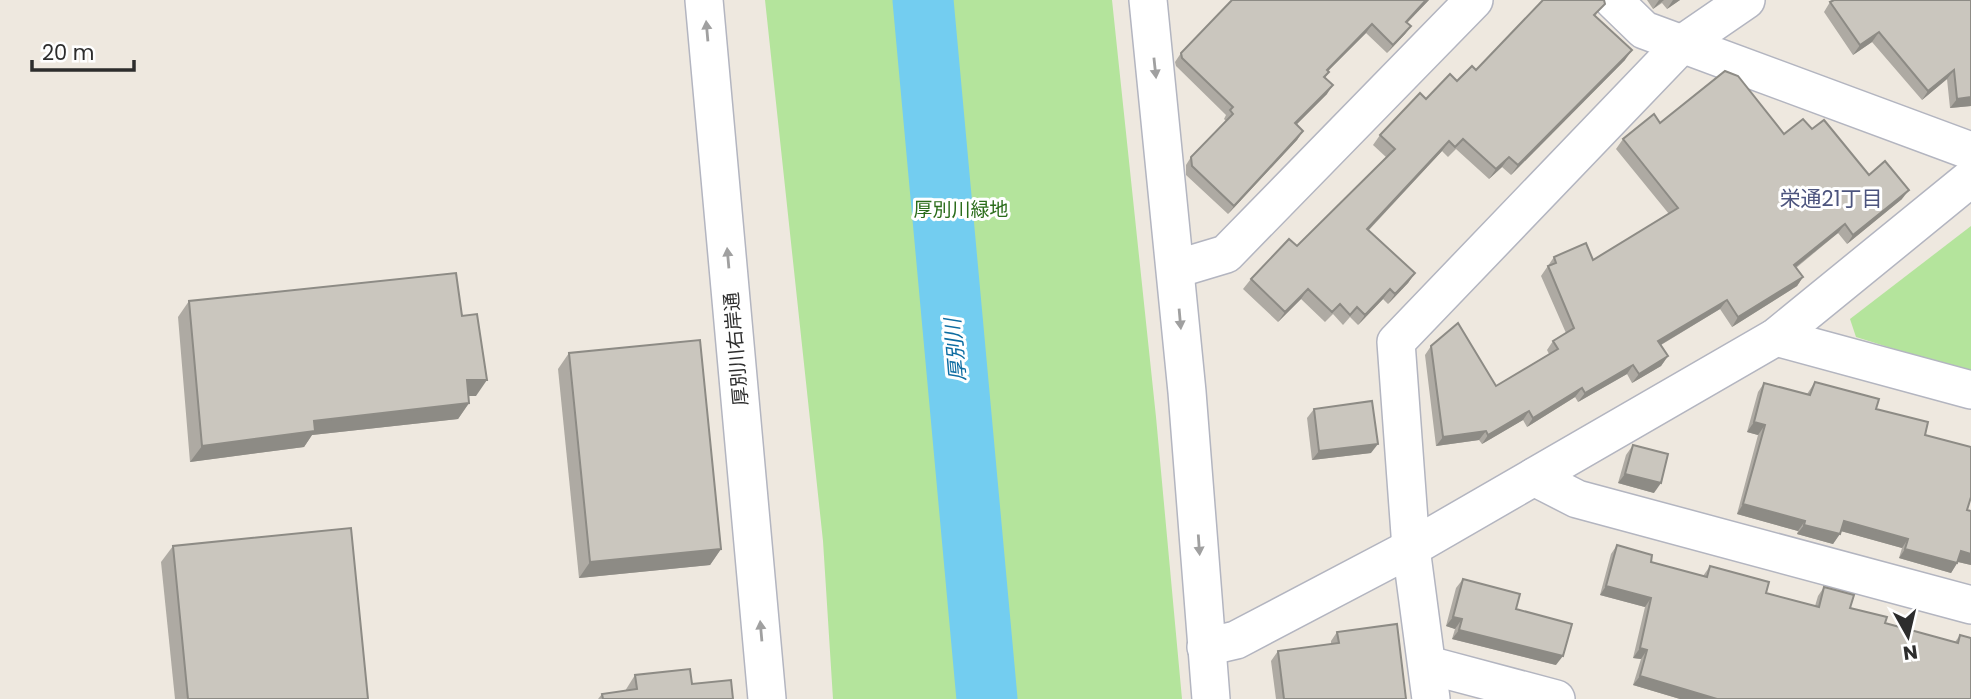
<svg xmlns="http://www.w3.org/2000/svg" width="1971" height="699" font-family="Poppins,'Noto Sans JP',sans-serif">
  <rect width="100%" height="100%" fill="#eee8df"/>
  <g fill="#b4e49c">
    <polygon points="765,0 1112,0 1156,417 1182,699 833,699 823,541"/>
    <polygon points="1971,226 1971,373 1856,337 1850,319"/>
  </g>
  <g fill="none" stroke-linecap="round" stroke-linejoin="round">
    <polyline stroke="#73cdf0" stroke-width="61" points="923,0 987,699"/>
    <g stroke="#b3b5c0" stroke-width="40">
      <g id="minor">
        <polyline points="704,0 767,699"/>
        <polyline points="1148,0 1187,392 1211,699"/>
        <polyline points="1746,0 1682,44 1971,151"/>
        <polyline points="1176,269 1226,254 1474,0"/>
        <polyline points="1776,337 1971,390"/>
        <polyline points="1534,477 1577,499 1971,605"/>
        <polyline points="1206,647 1236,640 1411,548 1776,337 1971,178"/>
        <polyline points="1428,665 1556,699"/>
        <polyline points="1431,699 1411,548 1396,342 1682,44 1644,30 1613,0"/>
      </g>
    </g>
    <use href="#minor" stroke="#fff" stroke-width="37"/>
  </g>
  <g fill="#aeaaa3">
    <polygon points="1232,0 1429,0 1407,23 1411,26 1405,34 1387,53 1366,33 1328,71 1329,72 1325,78 1327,94 1296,125 1303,131 1297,140 1228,214 1186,175 1186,165 1191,157 1226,121 1224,119 1226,115 1176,66 1175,62 1181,53"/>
    <polygon points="1647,0 1680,0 1667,9 1662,3 1653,9"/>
    <polygon points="1971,0 1971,106 1950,108 1947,79 1922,100 1872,42 1853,55 1824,12 1830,2"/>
    <polygon points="1597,14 1595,16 1625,60 1511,175 1502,167 1489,179 1456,149 1448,157 1442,151 1369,230 1415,273 1408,283 1388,304 1383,299 1358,325 1350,317 1343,325 1333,314 1325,322 1301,299 1278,322 1243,289 1251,279 1297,246 1386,157 1373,145 1380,135 1426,99 1476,70"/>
    <polygon points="1660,123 1784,134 1812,129 1869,175 1902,199 1847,244 1838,233 1796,268 1803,277 1797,286 1732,327 1720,309 1661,345 1668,356 1661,366 1632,383 1627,374 1578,402 1575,397 1527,427 1523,420 1482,444 1479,440 1436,446 1425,355 1431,346 1496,386 1549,354 1547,350 1553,341 1566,333 1541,276 1554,257 1593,260 1669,214 1616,149 1623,139"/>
    <polygon points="189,301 462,316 476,396 469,396 469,403 458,419 312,435 304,447 190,462 178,317"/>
    <polygon points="569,353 721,549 710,565 579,578 558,369"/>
    <polygon points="1815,382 1876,409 1925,435 1967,510 1971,511 1971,565 1958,562 1951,573 1899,558 1902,548 1841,531 1833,544 1797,534 1798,531 1737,514 1758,435 1747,432 1758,392 1764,383 1807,394"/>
    <polygon points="1314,409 1371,453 1312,460 1307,418"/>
    <polygon points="1633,445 1654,493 1618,483 1626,455"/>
    <polygon points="1617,545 1651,562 1703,576 1710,566 1766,593 1815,606 1818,596 1824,587 1850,608 1885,623 1955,642 1960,635 1971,699 1680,699 1633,685 1641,659 1633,658 1645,607 1600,595 1611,554"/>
    <polygon points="173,546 368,699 175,699 161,562"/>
    <polygon points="1463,579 1516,609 1556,665 1452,639 1455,629 1446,626 1456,588"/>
    <polygon points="1337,632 1406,699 1276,699 1271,661 1278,651 1331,644 1331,641"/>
    <polygon points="635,675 692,684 733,699 598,699 602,694 625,691"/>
  </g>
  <g fill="#8d8b85">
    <polygon points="1426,0 1429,0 1400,30 1406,22"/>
    <polygon points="1659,0 1664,0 1653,9"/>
    <polygon points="1673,0 1680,0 1667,9"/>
    <polygon points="1372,24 1366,33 1321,78 1327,70"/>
    <polygon points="1411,26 1405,34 1387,53 1393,45"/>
    <polygon points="1879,32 1872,42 1853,55 1860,45"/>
    <polygon points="1632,50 1625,60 1511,175 1518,165"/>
    <polygon points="1954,70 1947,79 1922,100 1928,91"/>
    <polygon points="1333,85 1327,94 1289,132 1295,123"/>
    <polygon points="1971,97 1971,106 1950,108 1957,99"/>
    <polygon points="1303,131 1297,140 1228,214 1234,206"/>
    <polygon points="1449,141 1442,151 1360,239 1367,229"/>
    <polygon points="1509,157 1502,167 1489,179 1496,169"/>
    <polygon points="1909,190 1902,199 1847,244 1853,235"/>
    <polygon points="1845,224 1838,233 1787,274 1794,265"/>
    <polygon points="1415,273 1408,283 1388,304 1395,294"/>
    <polygon points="1803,277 1797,286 1732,327 1738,317"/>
    <polygon points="1308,289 1301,299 1278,322 1285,312"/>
    <polygon points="1390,289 1383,299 1358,325 1365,315"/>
    <polygon points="1727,300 1720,309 1652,350 1658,341"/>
    <polygon points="1668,356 1661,366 1632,383 1639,374"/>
    <polygon points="1633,365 1627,374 1578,402 1585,393"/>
    <polygon points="467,380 487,380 476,396 456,396"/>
    <polygon points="1582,388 1575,397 1527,427 1533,418"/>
    <polygon points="469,403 458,419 312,435 304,447 190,462 202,446 314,421"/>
    <polygon points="1529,411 1523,420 1482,444 1488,435"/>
    <polygon points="1754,422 1765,425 1758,435 1747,432"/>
    <polygon points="1486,431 1479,440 1436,446 1443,437"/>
    <polygon points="1378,444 1371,453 1312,460 1319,451"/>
    <polygon points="1625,474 1661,483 1654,493 1618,483"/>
    <polygon points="1743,504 1805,521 1798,531 1737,514"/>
    <polygon points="1844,521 1908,539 1902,548 1837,530"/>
    <polygon points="1804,525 1840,534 1833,544 1797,534"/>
    <polygon points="721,549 710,565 579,578 590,562"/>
    <polygon points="1905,549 1957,563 1951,573 1899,558"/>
    <polygon points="1961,551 1971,554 1971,565 1954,561"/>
    <polygon points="1606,586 1651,598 1645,607 1600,595"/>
    <polygon points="1453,617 1462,619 1455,629 1446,626"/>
    <polygon points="1459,630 1563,656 1556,665 1452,639"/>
    <polygon points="1640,648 1647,650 1641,659 1633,658"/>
    <polygon points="1640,676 1717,699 1680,699 1633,685"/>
  </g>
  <g fill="#cac6be" stroke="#8d8b85" stroke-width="2">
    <polygon points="1232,0 1426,0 1406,22 1411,26 1393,45 1372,24 1327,70 1329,72 1324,77 1333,85 1295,123 1303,131 1234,206 1192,166 1191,157 1233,114 1230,110 1233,107 1182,58 1181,53"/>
    <polygon points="1543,0 1604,0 1605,4 1594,15 1632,50 1518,165 1509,157 1496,169 1463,139 1455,147 1449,141 1367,229 1415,273 1395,294 1390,289 1365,315 1357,307 1350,315 1340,304 1332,312 1308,289 1285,312 1251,279 1289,239 1297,246 1395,149 1380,135 1420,93 1426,99 1450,74 1457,81 1472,66 1476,70"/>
    <polygon points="1834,0 1971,0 1971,97 1957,99 1954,70 1928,91 1879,32 1860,45 1830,2"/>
    <polygon points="1725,71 1738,76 1784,134 1803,119 1812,129 1824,120 1869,175 1885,161 1909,190 1853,235 1845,224 1794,265 1803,277 1738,317 1727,300 1658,341 1668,356 1639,374 1633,365 1585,393 1582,388 1533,418 1529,411 1488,435 1486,431 1443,437 1431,346 1458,323 1496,386 1558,349 1553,341 1574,328 1548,266 1556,263 1554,257 1586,243 1593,260 1678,208 1623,139 1654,114 1660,123"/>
    <polygon points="456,273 462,316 477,314 487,380 467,380 469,403 314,421 315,431 202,446 189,301"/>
    <polygon points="700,340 721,549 590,562 569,353"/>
    <polygon points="1815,382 1879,399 1876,409 1928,422 1925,435 1971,447 1971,497 1967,510 1971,511 1971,554 1961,551 1957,563 1905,549 1908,539 1844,521 1840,534 1804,525 1805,521 1743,504 1765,425 1754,422 1764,383 1810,395"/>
    <polygon points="1372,401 1378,444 1319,451 1314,409"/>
    <polygon points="1633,445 1668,454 1661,483 1625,474"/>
    <polygon points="351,528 368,699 188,699 173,546"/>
    <polygon points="1617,545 1652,555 1651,562 1707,577 1710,566 1769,582 1766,593 1819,607 1824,587 1854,595 1850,608 1887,617 1885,623 1958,643 1960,635 1971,638 1971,699 1717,699 1640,676 1647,650 1640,648 1651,598 1606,586"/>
    <polygon points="1463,579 1520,594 1516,609 1572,624 1563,656 1459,630 1462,619 1453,617"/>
    <polygon points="1397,624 1406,699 1284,699 1278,651 1339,643 1337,632"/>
    <polygon points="690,669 692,684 731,680 733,699 603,699 602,694 637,689 635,675"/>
  </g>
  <defs><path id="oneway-solid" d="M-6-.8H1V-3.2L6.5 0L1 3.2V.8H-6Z" transform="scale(1.75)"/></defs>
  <g fill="#a0a0a0">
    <use href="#oneway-solid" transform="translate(707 31) rotate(-95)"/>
    <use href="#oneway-solid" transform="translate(1155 68) rotate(84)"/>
    <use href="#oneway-solid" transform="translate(728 258) rotate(-95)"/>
    <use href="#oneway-solid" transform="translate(1180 319) rotate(85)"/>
    <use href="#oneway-solid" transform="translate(1199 545) rotate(86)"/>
    <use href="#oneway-solid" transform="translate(761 631) rotate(-95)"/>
  </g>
  <g text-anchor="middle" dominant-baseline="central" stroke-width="6" stroke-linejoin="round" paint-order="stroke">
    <g font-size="19" fill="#2a6c1a" stroke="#fff">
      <text x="961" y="209">厚別川緑地</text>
    </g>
    <g font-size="19" fill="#2d2d2d" stroke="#fff">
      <text transform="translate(736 349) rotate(-95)">厚別川右岸通</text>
    </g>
    <g font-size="21" fill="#4c547e" stroke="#fff">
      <text x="1831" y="198">栄通21丁目</text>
    </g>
    <g font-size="21" font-style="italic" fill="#0d6ca1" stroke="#fff">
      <text transform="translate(955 350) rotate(-95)">厚別川</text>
    </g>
  </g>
  <g transform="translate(1908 636) rotate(172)" stroke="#ffffff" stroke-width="5" paint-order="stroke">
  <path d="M0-5L12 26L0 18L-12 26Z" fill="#2d2d2d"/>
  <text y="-10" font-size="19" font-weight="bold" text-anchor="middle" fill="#2d2d2d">N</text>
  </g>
  <path d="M32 60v10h102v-10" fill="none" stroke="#2d2d2d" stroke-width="3.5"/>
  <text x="42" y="60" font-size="21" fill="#2d2d2d" stroke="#ffffff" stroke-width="5" paint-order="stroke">20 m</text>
</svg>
